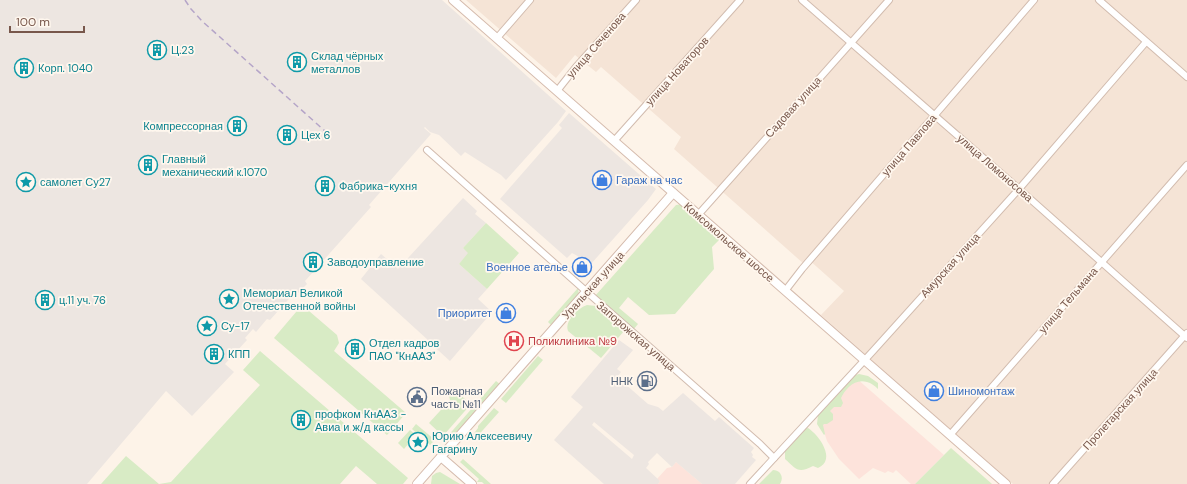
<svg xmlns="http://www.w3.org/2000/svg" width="1187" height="484" font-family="'DM Sans',sans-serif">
  <rect width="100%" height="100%" fill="#fdf3e8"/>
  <polygon fill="#f5e4d6" points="466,0 1187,0 1187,484 1013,484 821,315 844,291 808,259 804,264 674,149 681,137 601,67 596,72 575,55 556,78"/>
  <g fill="#fde3db">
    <polygon points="856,378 944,455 915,484 911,484 896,470 893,473 888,471 885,473 873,468 859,479 839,459 827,441 820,419"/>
    <polygon points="676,462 702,484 658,484 660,481 657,479 667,468 672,467"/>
  </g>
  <g fill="#ede6e1" fill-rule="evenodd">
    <polygon points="0,0 442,0 566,111 558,122 506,180 501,175 465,152 461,156 439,135 430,132 425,127 424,128 431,134 369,205 371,207 305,281 307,284 298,293 296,291 270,320 267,319 256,332 253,329 245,338 247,340 225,364 234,372 192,416 166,391 87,484 0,484"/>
    <polygon points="569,113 656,189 648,200 590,265 585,260 572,253 567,258 500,199 562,128 559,125"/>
    <polygon points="463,198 477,211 475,214 486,223 463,248 469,253 459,264 487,289 478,299 492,312 450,361 428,341 428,340 361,279 381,254 398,269"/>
    <path d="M619,340L633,350L617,369L621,372L617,377L648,404L658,407L663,411L683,393L715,421L719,417L754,448L751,452L753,455L752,457L756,460L735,484H702L676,462L672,467L657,453L648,462L649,464L646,468L660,481L658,484H604L554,440L583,407L571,397ZM594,422L634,455L632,459L592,425Z"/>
  </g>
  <g fill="#d8ebc5">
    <polygon points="683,204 721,238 712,247 714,269 675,314 649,315 628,297 619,308 638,324 633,330 595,296 676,205"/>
    <polygon points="486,223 519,253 487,289 459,264 468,253 463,248"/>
    <polygon points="578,288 579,295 553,327 548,322"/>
    <polygon points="302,305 337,335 339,343 334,351 406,413 387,435 274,338"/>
    <path d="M587,305L596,306L624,331L601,358L568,331C564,321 578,308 587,305Z"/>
    <polygon points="260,351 408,478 403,484 377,484 356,466 340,484 101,484 126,456 159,484 171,482 260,385 243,370"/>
    <polygon points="538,356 543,360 506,403 501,399"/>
    <path d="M859,374L868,376L878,383V389C875,386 871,383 867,382C855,378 845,389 841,398L843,403L841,407H834L830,411L833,414V420L827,424H824L823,425L825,434L824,435L817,424L818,415L852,376Z"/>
    <polygon points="496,381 501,385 451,442 446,438"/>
    <polygon points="453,389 471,404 443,436 429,423 450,400 449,396"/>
    <polygon points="494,408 499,412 475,439 472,436 478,428 478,426"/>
    <polygon points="416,424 435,440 430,445 412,429"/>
    <path d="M808,428C819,435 837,460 818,468L813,466C798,474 796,469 785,459V449L803,429Z"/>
    <polygon points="410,430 416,435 404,449 398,443"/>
    <polygon points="951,448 992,484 915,484"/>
    <polygon points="463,459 491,484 484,484 482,482 477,482 479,479 460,462"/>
    <path d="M773,470C781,470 784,478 780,484H759Z"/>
    <polygon points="440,472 460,484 431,484 432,476 436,473"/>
  </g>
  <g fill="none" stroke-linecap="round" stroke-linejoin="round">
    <g stroke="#d2bcaf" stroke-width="8">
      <g id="street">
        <polyline points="802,0 1019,189 1187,338"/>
        <polyline points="1099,0 1187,77"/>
        <polyline points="497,38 530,0"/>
        <polyline points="557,91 576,67 636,0"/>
        <polyline points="614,141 740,0"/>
        <polyline points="427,150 587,292 760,444 774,458"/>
        <polyline points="698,215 889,0"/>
        <polyline points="785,291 802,269 1034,0"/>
        <polyline points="950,435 1187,165"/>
        <polyline points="750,484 873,351 1019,189 1146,42"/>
        <polyline points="1053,484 1187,333"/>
      </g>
    </g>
    <g stroke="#d5bbad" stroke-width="10">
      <g id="secondary">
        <polyline points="453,0 1006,484"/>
        <polyline points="441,457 472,484"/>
        <polyline points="417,484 673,193"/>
      </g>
    </g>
    <use href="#street" stroke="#fff" stroke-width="6"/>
    <use href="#secondary" stroke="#fff" stroke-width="8"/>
    <polyline stroke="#b5a5c8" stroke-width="1.5" stroke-dasharray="6 4" stroke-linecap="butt" points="185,0 191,9 202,21 326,132"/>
  </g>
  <defs>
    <g id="building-ring" transform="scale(1)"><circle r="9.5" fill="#fff7ee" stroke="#0f9aa8" stroke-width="1.5"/><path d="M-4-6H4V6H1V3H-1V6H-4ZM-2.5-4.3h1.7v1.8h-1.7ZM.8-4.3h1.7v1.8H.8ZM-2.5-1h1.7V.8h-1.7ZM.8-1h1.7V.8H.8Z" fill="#0f9aa8"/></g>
    <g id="shop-ring" transform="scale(1)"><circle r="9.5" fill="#fff7ee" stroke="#3f7fe0" stroke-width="1.5"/><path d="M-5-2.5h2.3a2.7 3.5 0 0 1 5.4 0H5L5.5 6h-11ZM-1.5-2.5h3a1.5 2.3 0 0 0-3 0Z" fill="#3f7fe0"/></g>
    <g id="sight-ring" transform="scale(1)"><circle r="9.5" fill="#fff7ee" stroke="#0f9aa8" stroke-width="1.5"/><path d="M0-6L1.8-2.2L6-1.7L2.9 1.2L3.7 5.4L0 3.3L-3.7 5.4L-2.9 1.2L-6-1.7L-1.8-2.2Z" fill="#0f9aa8"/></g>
    <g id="hospital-ring" transform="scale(1)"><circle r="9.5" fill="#fff7ee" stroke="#e0444e" stroke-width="1.5"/><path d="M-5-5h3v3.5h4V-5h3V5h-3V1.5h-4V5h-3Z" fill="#e0444e"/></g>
    <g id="fuel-ring" transform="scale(1)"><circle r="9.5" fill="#fff7ee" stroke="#5c6f8a" stroke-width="1.5"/><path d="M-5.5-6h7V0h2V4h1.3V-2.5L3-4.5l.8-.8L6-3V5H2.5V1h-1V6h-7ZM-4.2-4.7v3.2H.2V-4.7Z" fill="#5c6f8a"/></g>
    <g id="civic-ring" transform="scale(1)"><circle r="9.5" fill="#fff7ee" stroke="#5c6f8a" stroke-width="1.5"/><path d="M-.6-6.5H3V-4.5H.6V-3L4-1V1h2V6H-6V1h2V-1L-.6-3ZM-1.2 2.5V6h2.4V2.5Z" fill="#5c6f8a"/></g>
  </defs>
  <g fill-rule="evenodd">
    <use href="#building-ring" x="157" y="50"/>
    <use href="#building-ring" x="297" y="62"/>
    <use href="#building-ring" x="24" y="68"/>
    <use href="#building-ring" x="237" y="126"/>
    <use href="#building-ring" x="287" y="135"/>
    <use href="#building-ring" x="148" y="165"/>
    <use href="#shop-ring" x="602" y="180"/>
    <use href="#sight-ring" x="26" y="182"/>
    <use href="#building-ring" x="325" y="186"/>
    <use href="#building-ring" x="313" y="262"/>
    <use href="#shop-ring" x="582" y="267"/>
    <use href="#sight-ring" x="229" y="299"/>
    <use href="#building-ring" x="45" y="300"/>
    <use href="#shop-ring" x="506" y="313"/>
    <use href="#sight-ring" x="207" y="326"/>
    <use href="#hospital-ring" x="514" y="341"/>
    <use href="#building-ring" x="355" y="349"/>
    <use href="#building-ring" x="214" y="354"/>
    <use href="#fuel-ring" x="647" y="381"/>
    <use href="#shop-ring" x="934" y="391"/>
    <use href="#civic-ring" x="417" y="397"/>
    <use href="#building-ring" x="301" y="420"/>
    <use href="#sight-ring" x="418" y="442"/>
  </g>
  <g text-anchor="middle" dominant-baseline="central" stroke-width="3.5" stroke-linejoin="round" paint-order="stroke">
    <g font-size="11" fill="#78574b" stroke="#fff7ee">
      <text transform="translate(596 45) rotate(-49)">улица Сеченова</text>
      <text transform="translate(677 71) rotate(-48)">улица Новаторов</text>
      <text transform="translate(793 107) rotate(-48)">Садовая улица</text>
      <text transform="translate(909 145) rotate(-49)">улица Павлова</text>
      <text transform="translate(995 168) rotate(41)">улица Ломоносова</text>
      <text transform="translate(729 242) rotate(41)">Комсомольское шоссе</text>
      <text transform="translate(950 265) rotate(-48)">Амурская улица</text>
      <text transform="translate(593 285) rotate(-48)">Уральская улица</text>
      <text transform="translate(1068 300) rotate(-49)">улица Тельмана</text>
      <text transform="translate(636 336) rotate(41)">Запорожская улица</text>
      <text transform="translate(1120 409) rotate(-48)">Пролетарская улица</text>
    </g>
    <g font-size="11" fill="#0d838f" stroke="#fff7ee" text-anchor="start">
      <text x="171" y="50">Ц.23</text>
      <text x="311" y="56">Склад чёрных<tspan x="311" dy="13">металлов</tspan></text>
      <text x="38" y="68">Корп. 1040</text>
      <text x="223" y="126" text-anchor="end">Компрессорная</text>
      <text x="301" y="135">Цех 6</text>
      <text x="162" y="159">Главный<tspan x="162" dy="13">механический к.1070</tspan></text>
      <text x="40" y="182">самолет Су27</text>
      <text x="339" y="186">Фабрика-кухня</text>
      <text x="327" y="262">Заводоуправление</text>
      <text x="243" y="293">Мемориал Великой<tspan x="243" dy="13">Отечественной войны</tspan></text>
      <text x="59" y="300">ц.11 уч. 76</text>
      <text x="221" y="326">Су-17</text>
      <text x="369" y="343">Отдел кадров<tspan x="369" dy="13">ПАО "КнААЗ"</tspan></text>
      <text x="228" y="354">КПП</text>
      <text x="315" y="414">профком КнААЗ -<tspan x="315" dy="13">Авиа и ж/д кассы</tspan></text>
      <text x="432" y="436">Юрию Алексеевичу<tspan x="432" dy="13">Гагарину</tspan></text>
    </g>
    <g font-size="11" fill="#366cbe" stroke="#fff7ee" text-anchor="start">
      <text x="616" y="180">Гараж на час</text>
      <text x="568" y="267" text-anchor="end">Военное ателье</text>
      <text x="492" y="313" text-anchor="end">Приоритет</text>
      <text x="948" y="391">Шиномонтаж</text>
    </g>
    <g font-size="11" fill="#be3a42" stroke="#fff7ee" text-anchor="start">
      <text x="528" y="341">Поликлиника №9</text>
    </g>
    <g font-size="11" fill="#4e5e75" stroke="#fff7ee" text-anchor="end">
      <text x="633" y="381">ННК</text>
      <text x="431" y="391" text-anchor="start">Пожарная<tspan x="431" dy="13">часть №11</tspan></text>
    </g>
  </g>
  <path d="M10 26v6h74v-6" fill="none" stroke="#78574b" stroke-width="2"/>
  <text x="16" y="26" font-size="12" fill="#78574b" stroke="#fff7ee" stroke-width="3" paint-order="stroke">100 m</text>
</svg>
